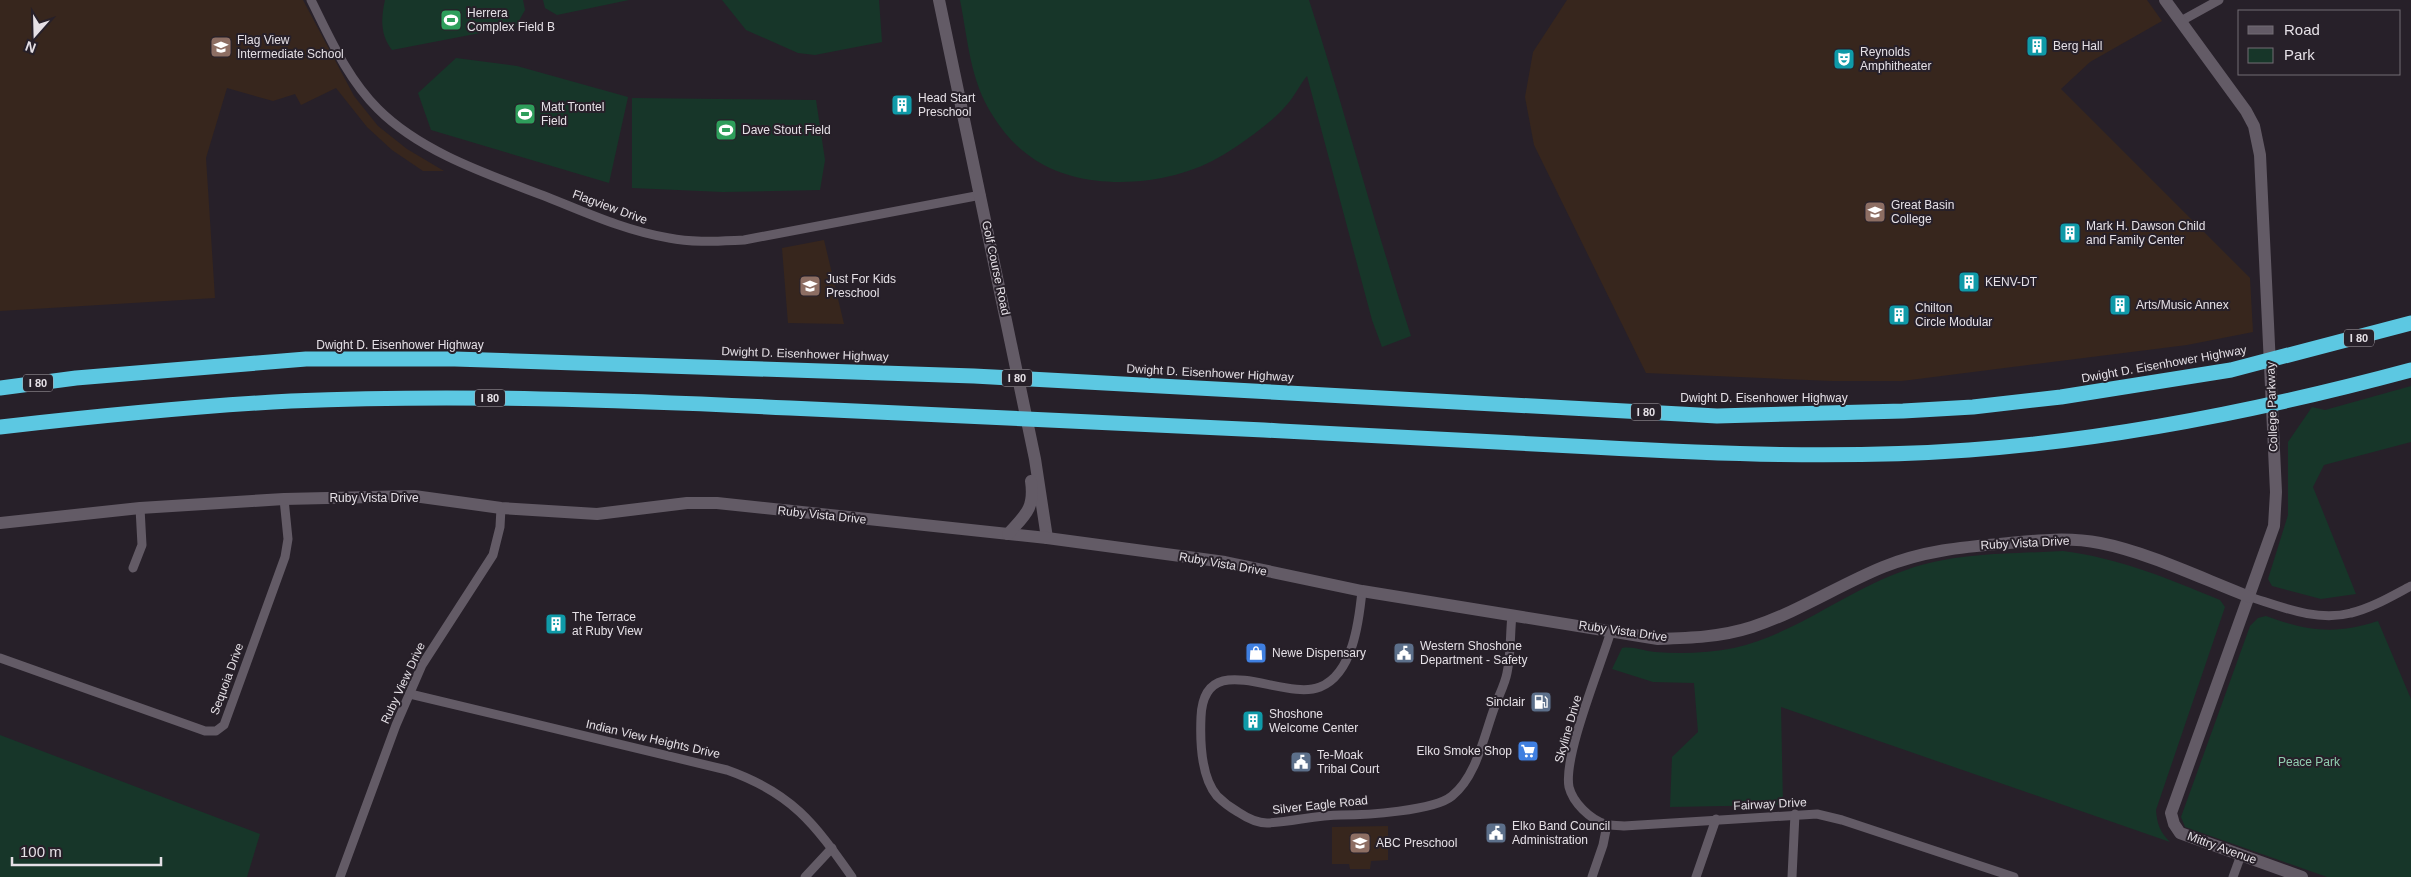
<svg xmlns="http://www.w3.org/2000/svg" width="2411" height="877" font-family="Helvetica,sans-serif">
  <rect width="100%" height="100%" fill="#272029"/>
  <g fill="#37261d">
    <polygon points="0,0 303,0 354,96 378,126 407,149 444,171 423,171 392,150 367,127 336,88 301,105 295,94 273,101 227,88 206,158 215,298 0,311"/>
    <polygon points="1567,0 2147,0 2162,21 2090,62 2061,89 2250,278 2253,332 2187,345 1902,381 1832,381 1646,373 1534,145 1525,97 1533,52"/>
    <polygon points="824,240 844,324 788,323 782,248"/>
    <polygon points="1388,826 1388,860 1371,861 1370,869 1350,869 1349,864 1332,864 1332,827"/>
  </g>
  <g fill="#173629">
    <path d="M385,0H523L525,10L516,26L392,50C380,35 381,18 385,0Z"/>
    <polygon points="543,0 629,0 557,15 545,8"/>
    <polygon points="722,0 879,0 882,42 815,55 798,53 746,30"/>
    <path d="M960,0H1309C1345,111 1374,224 1411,336L1382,347L1372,320L1307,76C1301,83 1296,93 1290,101C1273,122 1246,141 1223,155C1171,187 1082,194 1031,157C1015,146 1003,132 993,116C970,81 968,40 960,0Z"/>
    <polygon points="456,58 517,66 628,97 609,183 431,130 418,93"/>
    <polygon points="632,98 816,100 825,160 820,190 723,192 632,188"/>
    <polygon points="2411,386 2411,442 2324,465 2313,487 2356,594 2321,599 2272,586 2268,579 2288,515 2288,442 2312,407 2325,410"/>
    <path d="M2063,551C2119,558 2169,579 2220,600L2225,607L2156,810C2157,824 2160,832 2170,842L1781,707L1783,805L1670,807L1672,757L1698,732L1694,683L1653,682L1612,669L1622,648C1633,646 1644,651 1655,652C1681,654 1709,653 1734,648C1796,634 1847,590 1906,570C1956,552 2011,554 2063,551Z"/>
    <path d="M2266,616C2307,631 2336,635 2378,621L2411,699V877H2327L2185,827L2181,817L2250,626L2258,618Z"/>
    <polygon points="0,735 260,834 247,877 0,877"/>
  </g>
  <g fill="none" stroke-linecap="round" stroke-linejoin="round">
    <g stroke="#635b66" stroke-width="9">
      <path d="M311,0C330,38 347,78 378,109C422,153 490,175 547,197C587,213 626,231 669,238C693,243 719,241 744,240L981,195"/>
      <polyline points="2181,21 2219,0"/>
      <polyline points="133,568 142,545 140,508"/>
      <path d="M1362,591C1359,621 1353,674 1320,687C1282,702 1204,645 1201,717C1200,740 1201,777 1217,796C1223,802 1231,808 1238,812C1247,818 1257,823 1267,823C1292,822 1316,815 1341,815C1365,815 1434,811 1452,796C1477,776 1484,735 1495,706C1499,695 1505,684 1507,673C1511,655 1510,633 1512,615"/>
      <path d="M2250,597C2282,607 2317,622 2351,613C2372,608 2392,596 2411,586"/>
      <path d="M1611,631C1601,665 1563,756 1569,787C1573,803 1590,819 1605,824C1611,826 1618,825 1624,826L1817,814L1842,820L2014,877"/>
      <polyline points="0,658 205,731 216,731 224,725 285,557 288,539 284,499"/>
      <path d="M410,694L727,770C792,793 814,823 852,877"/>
      <polyline points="340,877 396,725 422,665 493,555 500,527 501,508"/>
      <polyline points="805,877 832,848"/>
      <polyline points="1592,877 1603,845 1607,825"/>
      <polyline points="1696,877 1716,819"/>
      <polyline points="1792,877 1795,814"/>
      <polyline points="2233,877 2241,855"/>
    </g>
    <g stroke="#635b66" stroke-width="12">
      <polyline points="939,0 1035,459 1047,538"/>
      <polyline points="2165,0 2246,111 2254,126 2260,155 2276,492 2274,526 2171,813 2174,824 2180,833 2302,877"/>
      <path d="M0,523L140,508L284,499L414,496L501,508L597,514L687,503H717L1047,538L1225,562L1362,591L1658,639C1690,638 1721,637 1752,627C1798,612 1839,585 1883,567C1925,550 1964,547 2009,543C2039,540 2070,537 2100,543C2147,552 2203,579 2250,597"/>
      <path d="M1008,534C1025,515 1035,509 1031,481"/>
    </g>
    <g stroke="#5cc8e2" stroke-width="15">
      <polyline points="0,388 76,378 306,359 455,359 974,376 1717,416 1903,411 1973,407 2061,397 2231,370 2411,323"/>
      <path d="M0,427C97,416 194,406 291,401C457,394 624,400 790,408C948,415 1106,422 1264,430C1373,436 1482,441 1592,447C1717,454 1843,459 1969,450C2119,439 2266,409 2411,370"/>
    </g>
  </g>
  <defs>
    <g id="stadium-square" transform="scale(1.125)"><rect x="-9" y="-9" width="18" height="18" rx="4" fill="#2e9e5b" stroke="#272029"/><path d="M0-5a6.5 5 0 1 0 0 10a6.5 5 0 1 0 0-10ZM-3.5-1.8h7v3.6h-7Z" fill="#fff"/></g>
    <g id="building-square" transform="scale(1.125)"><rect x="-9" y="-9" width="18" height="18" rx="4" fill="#0f9aa8" stroke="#272029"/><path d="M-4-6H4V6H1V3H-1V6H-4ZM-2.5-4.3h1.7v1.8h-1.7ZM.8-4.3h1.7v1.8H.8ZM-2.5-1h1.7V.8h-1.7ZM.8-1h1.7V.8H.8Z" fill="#fff"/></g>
    <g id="school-square" transform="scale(1.125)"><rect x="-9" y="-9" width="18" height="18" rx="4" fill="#8d6e63" stroke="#272029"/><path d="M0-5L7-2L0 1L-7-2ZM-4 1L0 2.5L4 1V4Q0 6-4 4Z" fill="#fff"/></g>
    <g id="theatre-square" transform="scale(1.125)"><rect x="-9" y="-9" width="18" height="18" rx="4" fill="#0f9aa8" stroke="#272029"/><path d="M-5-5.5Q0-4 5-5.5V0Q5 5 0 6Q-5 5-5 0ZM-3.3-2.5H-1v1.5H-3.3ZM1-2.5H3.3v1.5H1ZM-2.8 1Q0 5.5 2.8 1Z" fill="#fff"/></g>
    <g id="university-square" transform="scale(1.125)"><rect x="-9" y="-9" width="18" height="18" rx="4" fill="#8d6e63" stroke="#272029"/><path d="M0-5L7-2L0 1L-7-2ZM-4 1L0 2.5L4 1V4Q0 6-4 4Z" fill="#fff"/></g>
    <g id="shop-square" transform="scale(1.125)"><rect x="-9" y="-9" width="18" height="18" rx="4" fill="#3f7fe0" stroke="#272029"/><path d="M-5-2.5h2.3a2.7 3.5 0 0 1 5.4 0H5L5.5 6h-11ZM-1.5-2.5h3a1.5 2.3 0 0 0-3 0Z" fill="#fff"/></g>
    <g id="civic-square" transform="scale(1.125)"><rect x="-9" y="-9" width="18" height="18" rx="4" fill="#5c6f8a" stroke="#272029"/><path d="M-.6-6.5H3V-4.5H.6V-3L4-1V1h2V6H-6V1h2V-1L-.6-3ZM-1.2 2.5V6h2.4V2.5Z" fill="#fff"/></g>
    <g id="fuel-square" transform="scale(1.125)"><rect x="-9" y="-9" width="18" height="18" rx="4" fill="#5c6f8a" stroke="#272029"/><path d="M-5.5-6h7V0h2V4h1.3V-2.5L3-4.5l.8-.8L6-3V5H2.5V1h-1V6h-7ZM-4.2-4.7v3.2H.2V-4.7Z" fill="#fff"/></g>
    <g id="supermarket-square" transform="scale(1.125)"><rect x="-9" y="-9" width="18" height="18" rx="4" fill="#3f7fe0" stroke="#272029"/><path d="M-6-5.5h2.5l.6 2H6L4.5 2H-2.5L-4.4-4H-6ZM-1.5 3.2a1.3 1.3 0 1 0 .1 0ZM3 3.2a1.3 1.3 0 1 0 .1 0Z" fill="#fff"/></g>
  </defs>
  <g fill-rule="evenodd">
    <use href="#stadium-square" x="451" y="20"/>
    <use href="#building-square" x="2037" y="46"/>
    <use href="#school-square" x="221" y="47"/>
    <use href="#theatre-square" x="1844" y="59"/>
    <use href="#building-square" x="902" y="105"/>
    <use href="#stadium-square" x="525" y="114"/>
    <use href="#stadium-square" x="726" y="130"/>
    <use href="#university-square" x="1875" y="212"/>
    <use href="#building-square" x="2070" y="233"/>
    <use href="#building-square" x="1969" y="282"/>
    <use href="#school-square" x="810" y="286"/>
    <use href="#building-square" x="2120" y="305"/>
    <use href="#building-square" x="1899" y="315"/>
    <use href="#building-square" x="556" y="624"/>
    <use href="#shop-square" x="1256" y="653"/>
    <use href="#civic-square" x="1404" y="653"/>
    <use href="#fuel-square" x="1541" y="702"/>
    <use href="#building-square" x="1253" y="721"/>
    <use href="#supermarket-square" x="1528" y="751"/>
    <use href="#civic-square" x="1301" y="762"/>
    <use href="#civic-square" x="1496" y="833"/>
    <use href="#school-square" x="1360" y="843"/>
  </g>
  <g text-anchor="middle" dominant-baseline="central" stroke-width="4" stroke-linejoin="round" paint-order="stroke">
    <g fill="#272029" stroke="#aca6ad" stroke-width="1">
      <rect x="2344" y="329.5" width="30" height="17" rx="4"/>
      <rect x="1002" y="369.5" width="30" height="17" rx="4"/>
      <rect x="23" y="374.5" width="30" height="17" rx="4"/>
      <rect x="475" y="389.5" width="30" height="17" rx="4"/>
      <rect x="1631" y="403.5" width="30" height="17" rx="4"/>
    </g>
    <g font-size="11" font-weight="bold" fill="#e5e0e6">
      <text x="2359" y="338">I 80</text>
      <text x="1017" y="378">I 80</text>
      <text x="38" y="383">I 80</text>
      <text x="490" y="398">I 80</text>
      <text x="1646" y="412">I 80</text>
    </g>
    <g font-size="12" fill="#e5e0e6" stroke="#272029" text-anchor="start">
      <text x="467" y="13">Herrera<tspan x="467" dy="14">Complex Field B</tspan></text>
      <text x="237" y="40">Flag View<tspan x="237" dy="14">Intermediate School</tspan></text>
      <text x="2053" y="46">Berg Hall</text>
      <text x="1860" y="52">Reynolds<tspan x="1860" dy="14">Amphitheater</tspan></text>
      <text x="918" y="98">Head Start<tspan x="918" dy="14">Preschool</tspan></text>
      <text x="541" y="107">Matt Trontel<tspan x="541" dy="14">Field</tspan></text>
      <text x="742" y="130">Dave Stout Field</text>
      <text x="1891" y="205">Great Basin<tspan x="1891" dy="14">College</tspan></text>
      <text x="2086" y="226">Mark H. Dawson Child<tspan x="2086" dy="14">and Family Center</tspan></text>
      <text x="826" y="279">Just For Kids<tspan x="826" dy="14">Preschool</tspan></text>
      <text x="1985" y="282">KENV-DT</text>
      <text x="2136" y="305">Arts/Music Annex</text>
      <text x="1915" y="308">Chilton<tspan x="1915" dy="14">Circle Modular</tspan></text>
      <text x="572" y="617">The Terrace<tspan x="572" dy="14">at Ruby View</tspan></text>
      <text x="1420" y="646">Western Shoshone<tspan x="1420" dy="14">Department - Safety</tspan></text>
      <text x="1272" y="653">Newe Dispensary</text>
      <text x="1525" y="702" text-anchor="end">Sinclair</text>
      <text x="1269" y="714">Shoshone<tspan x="1269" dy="14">Welcome Center</tspan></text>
      <text x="1512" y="751" text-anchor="end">Elko Smoke Shop</text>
      <text x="1317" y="755">Te-Moak<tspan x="1317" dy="14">Tribal Court</tspan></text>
      <text x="1512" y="826">Elko Band Council<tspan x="1512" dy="14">Administration</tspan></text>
      <text x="1376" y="843">ABC Preschool</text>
    </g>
    <g font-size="12" fill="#e5e0e6" stroke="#272029">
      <text transform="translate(610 207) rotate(20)">Flagview Drive</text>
      <text transform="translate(996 268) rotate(78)">Golf Course Road</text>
      <text x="400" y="345">Dwight D. Eisenhower Highway</text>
      <text transform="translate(805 354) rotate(2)">Dwight D. Eisenhower Highway</text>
      <text transform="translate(2164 364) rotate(-10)">Dwight D. Eisenhower Highway</text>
      <text transform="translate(1210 373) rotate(3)">Dwight D. Eisenhower Highway</text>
      <text x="1764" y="398">Dwight D. Eisenhower Highway</text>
      <text transform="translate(2272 407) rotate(-92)">College Parkway</text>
      <text x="374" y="498">Ruby Vista Drive</text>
      <text transform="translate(822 515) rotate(6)">Ruby Vista Drive</text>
      <text transform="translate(2025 543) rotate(-3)">Ruby Vista Drive</text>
      <text transform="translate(1223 564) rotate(10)">Ruby Vista Drive</text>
      <text transform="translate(1623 631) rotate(8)">Ruby Vista Drive</text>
      <text transform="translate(227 679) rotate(-70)">Sequoia Drive</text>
      <text transform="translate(403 683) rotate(-65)">Ruby View Drive</text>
      <text transform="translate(1568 729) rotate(-74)">Skyline Drive</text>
      <text transform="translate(653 739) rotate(13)">Indian View Heights Drive</text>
      <text transform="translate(1770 804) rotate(-3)">Fairway Drive</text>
      <text transform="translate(1320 805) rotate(-6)">Silver Eagle Road</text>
      <text transform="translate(2222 848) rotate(20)">Mittry Avenue</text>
    </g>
    <g font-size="12" fill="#91ceb0" stroke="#272029">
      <text x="2309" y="762">Peace Park</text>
    </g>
  </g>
  <rect x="2238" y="10" width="162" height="65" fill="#272029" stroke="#736d75"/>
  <rect x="2248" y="26" width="25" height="8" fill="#635b66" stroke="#736d75"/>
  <text x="2284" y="35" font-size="15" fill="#e5e0e6">Road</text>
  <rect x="2248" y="48" width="25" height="15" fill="#173629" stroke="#736d75"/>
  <text x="2284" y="60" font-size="15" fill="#e5e0e6">Park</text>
  <g transform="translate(35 35) rotate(200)" stroke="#272029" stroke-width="4" paint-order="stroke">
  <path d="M0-4L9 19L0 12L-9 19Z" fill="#e5e0e6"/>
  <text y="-8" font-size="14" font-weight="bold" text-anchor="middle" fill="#e5e0e6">N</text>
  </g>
  <path d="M12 857v8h149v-8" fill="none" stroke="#e5e0e6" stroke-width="2.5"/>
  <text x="20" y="857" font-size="15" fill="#e5e0e6" stroke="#272029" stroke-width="4" paint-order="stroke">100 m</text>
</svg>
